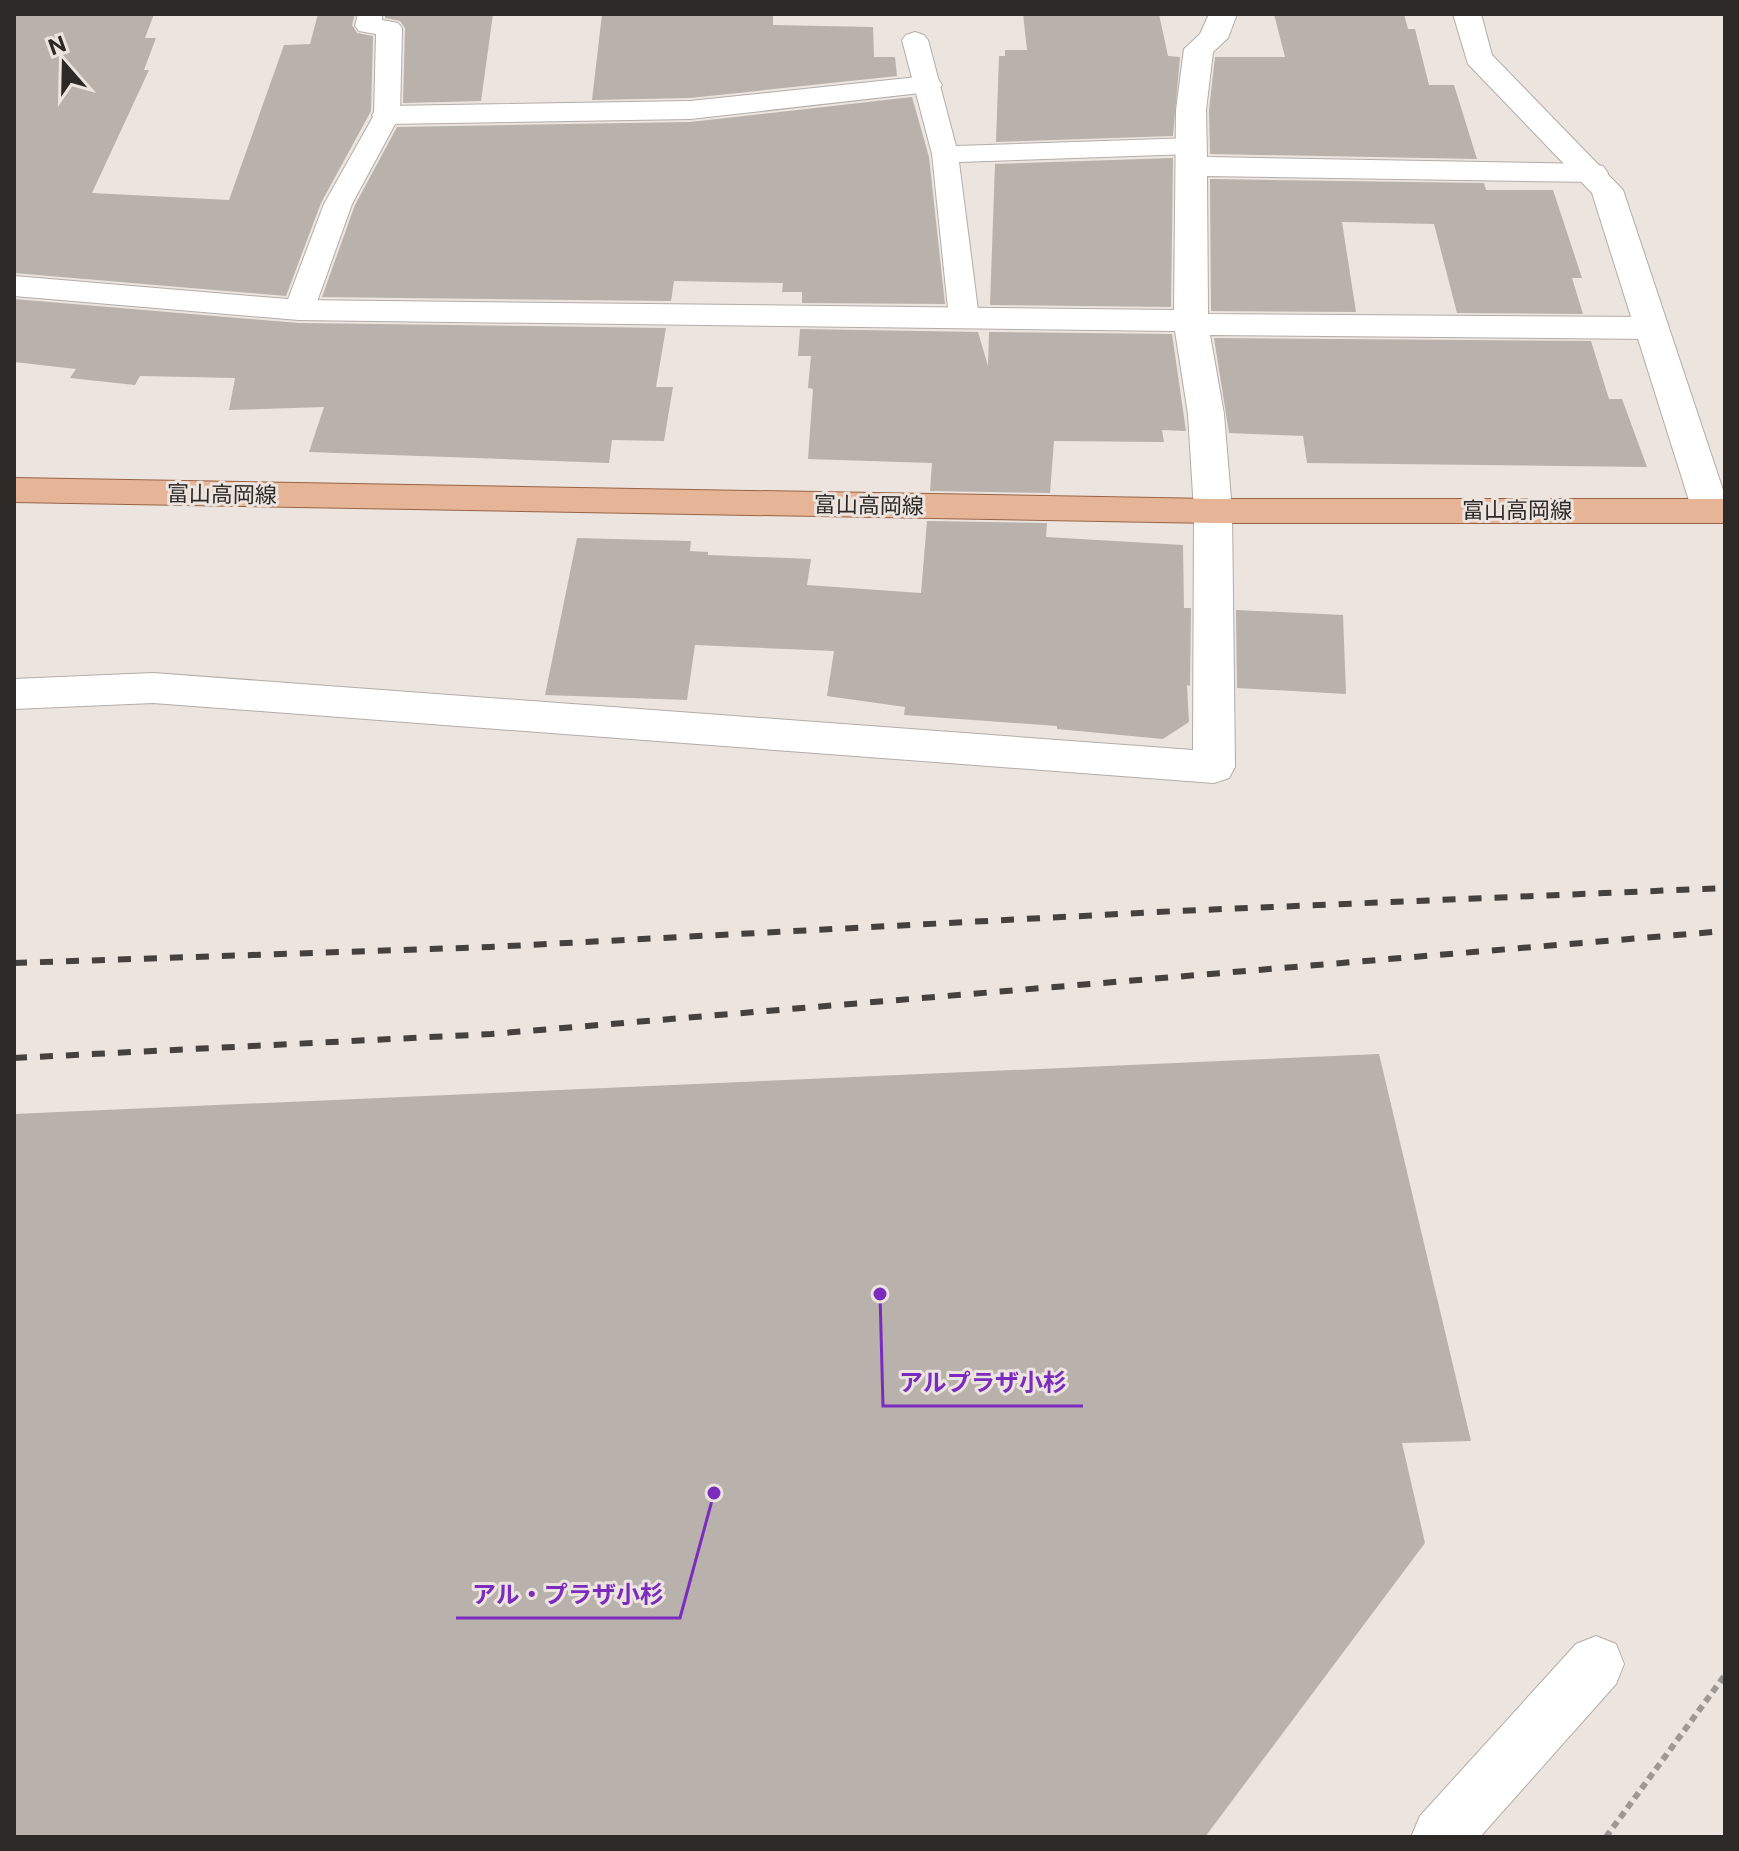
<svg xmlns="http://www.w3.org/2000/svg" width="1739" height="1851" font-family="'Public Sans','Noto Sans JP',sans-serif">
  <rect width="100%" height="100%" fill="#ece4df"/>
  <g fill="#b9b1ac">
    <polygon points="14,14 154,14 145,38 156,38 144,70 149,70 92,193 229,200 284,45 310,44 318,14 355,14 352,25 357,33 373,36 371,111 321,203 286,296 14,273"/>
    <polygon points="385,14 493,14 481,101 403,103 405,28 400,21 385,18"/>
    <polygon points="602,14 773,14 773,25 873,27 874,57 895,57 897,76 690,98 592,100"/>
    <polygon points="1023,14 1159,14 1168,56 1180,57 1173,136 996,142 999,56 1005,56 1005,50 1027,50"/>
    <polygon points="1274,14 1404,14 1408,29 1415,29 1429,85 1454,85 1477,159 1210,154 1209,110 1215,57 1285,57"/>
    <polygon points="912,97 929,157 945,304 802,303 802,292 782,292 783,283 674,281 671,301 322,297 355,205 397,127 690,122"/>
    <polygon points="1173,158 1171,307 990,305 995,164"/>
    <polygon points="1210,179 1484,183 1486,190 1553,190 1582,278 1572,278 1583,314 1457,313 1434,224 1342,222 1356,312 1211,311"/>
    <polygon points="14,299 299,323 666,328 656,387 673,387 664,441 612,440 609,463 309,452 324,407 229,410 235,378 140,376 135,385 70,378 76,369 14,362"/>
    <polygon points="800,329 978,332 988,366 989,332 1172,334 1186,431 1162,430 1164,442 1054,441 1050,493 930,491 932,463 808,459 813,389 808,388 811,356 798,356"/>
    <polygon points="1214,338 1591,341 1609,399 1622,399 1647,467 1307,463 1303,436 1229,433"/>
    <polygon points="927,521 1047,523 1046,537 1183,545 1184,608 1191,608 1190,686 1187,685 1189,722 1163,739 1057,729 1057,726 904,715 905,707 827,696 834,651 695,645 687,700 545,695 577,538 691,541 690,551 708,552 708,555 811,559 807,585 921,593"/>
    <polygon points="1236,610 1343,615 1346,694 1237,688"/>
    <polygon points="1379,1054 1471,1441 1402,1443 1425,1543 1205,1837 14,1837 14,1114"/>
  </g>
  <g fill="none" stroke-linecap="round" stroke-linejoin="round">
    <g stroke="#b4aca8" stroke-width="2">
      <g id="service">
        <polygon points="358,14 382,14 382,20 398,23 402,28 400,115 352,204 314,310 309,316 299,319 289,316 284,310 324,204 374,115 376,34 359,31 355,26"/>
        <polygon points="915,32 924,35 928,40 956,146 1191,138 1200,140 1204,146 1200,152 1191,154 959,162 979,318 974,324 964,327 954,324 949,318 932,154 902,40 906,35"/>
      </g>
    </g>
    <g stroke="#b4aca8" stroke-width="2">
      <g id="minor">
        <polygon points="1209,14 1237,14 1228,38 1213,52 1206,110 1207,157 1592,164 1603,166 1608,173 1603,180 1592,182 1207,176 1208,314 1651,317 1663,321 1668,328 1663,335 1651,339 1210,335 1224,414 1232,511 1235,767 1229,778 1214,783 153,703 14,709 14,679 153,673 1193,750 1194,511 1188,414 1175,331 299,320 14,296 14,276 299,300 1174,310 1176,110 1184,49 1200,34"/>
        <polygon points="927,76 938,79 942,85 938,91 690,119 387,124 376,121 372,115 376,109 387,106 690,101"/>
        <polygon points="1596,1636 1616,1644 1624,1664 1616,1684 1480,1837 1411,1837 1420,1816 1576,1644"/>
      </g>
    </g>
    <g stroke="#b4aca8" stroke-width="2">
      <polygon id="tertiary" points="1453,14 1481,14 1492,55 1623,190 1725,496 1724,519 1711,522 1698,519 1692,510 1592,193 1468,64"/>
    </g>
    <g stroke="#9a6444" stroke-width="2">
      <polygon id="primary" points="14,478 1213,499 1725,499 1725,523 1213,523 14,502"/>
    </g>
    <polyline stroke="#9e9895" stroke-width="6" stroke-dasharray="7 5" stroke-linecap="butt" points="1606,1837 1725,1675"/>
    <use href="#service" fill="#fff" fill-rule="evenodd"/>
    <use href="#minor" fill="#fff" fill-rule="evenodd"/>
    <use href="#tertiary" fill="#fff" fill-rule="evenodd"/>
    <use href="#primary" fill="#e6b598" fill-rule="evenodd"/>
    <g stroke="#44413e" stroke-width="6" stroke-dasharray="13 13" stroke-linecap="butt">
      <polyline points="14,963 490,947 1177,911 1725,888"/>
      <polyline points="14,1058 491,1034 1725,931"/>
    </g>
  </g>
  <g text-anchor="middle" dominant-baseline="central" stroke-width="6" stroke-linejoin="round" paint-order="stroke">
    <g font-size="22" fill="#2c2927" stroke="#ece4df">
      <text transform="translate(222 494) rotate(1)">富山高岡線</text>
      <text transform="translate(869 505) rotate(1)">富山高岡線</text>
      <text x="1517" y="510">富山高岡線</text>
    </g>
  </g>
  <path fill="none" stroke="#7b2cbf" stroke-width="3" d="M880 1294L883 1406H1083M714 1493L680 1618H456"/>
  <g fill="#7b2cbf" stroke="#ece4df" stroke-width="3">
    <circle cx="880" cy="1294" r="8"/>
    <circle cx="714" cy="1493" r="8"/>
  </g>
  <g font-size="24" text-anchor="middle" font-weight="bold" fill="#7b2cbf" stroke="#ece4df" stroke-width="6" stroke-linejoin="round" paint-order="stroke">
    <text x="983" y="1391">アルプラザ小杉</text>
    <text x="568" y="1603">アル・プラザ小杉</text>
  </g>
  <rect width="1739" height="1851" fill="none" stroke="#2c2927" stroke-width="32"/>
  <g transform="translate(64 64) rotate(340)" stroke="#ece4df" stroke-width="6" paint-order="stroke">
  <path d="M0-6L14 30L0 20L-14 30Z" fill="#2c2927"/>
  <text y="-12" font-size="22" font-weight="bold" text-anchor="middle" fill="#2c2927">N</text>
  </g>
</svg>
